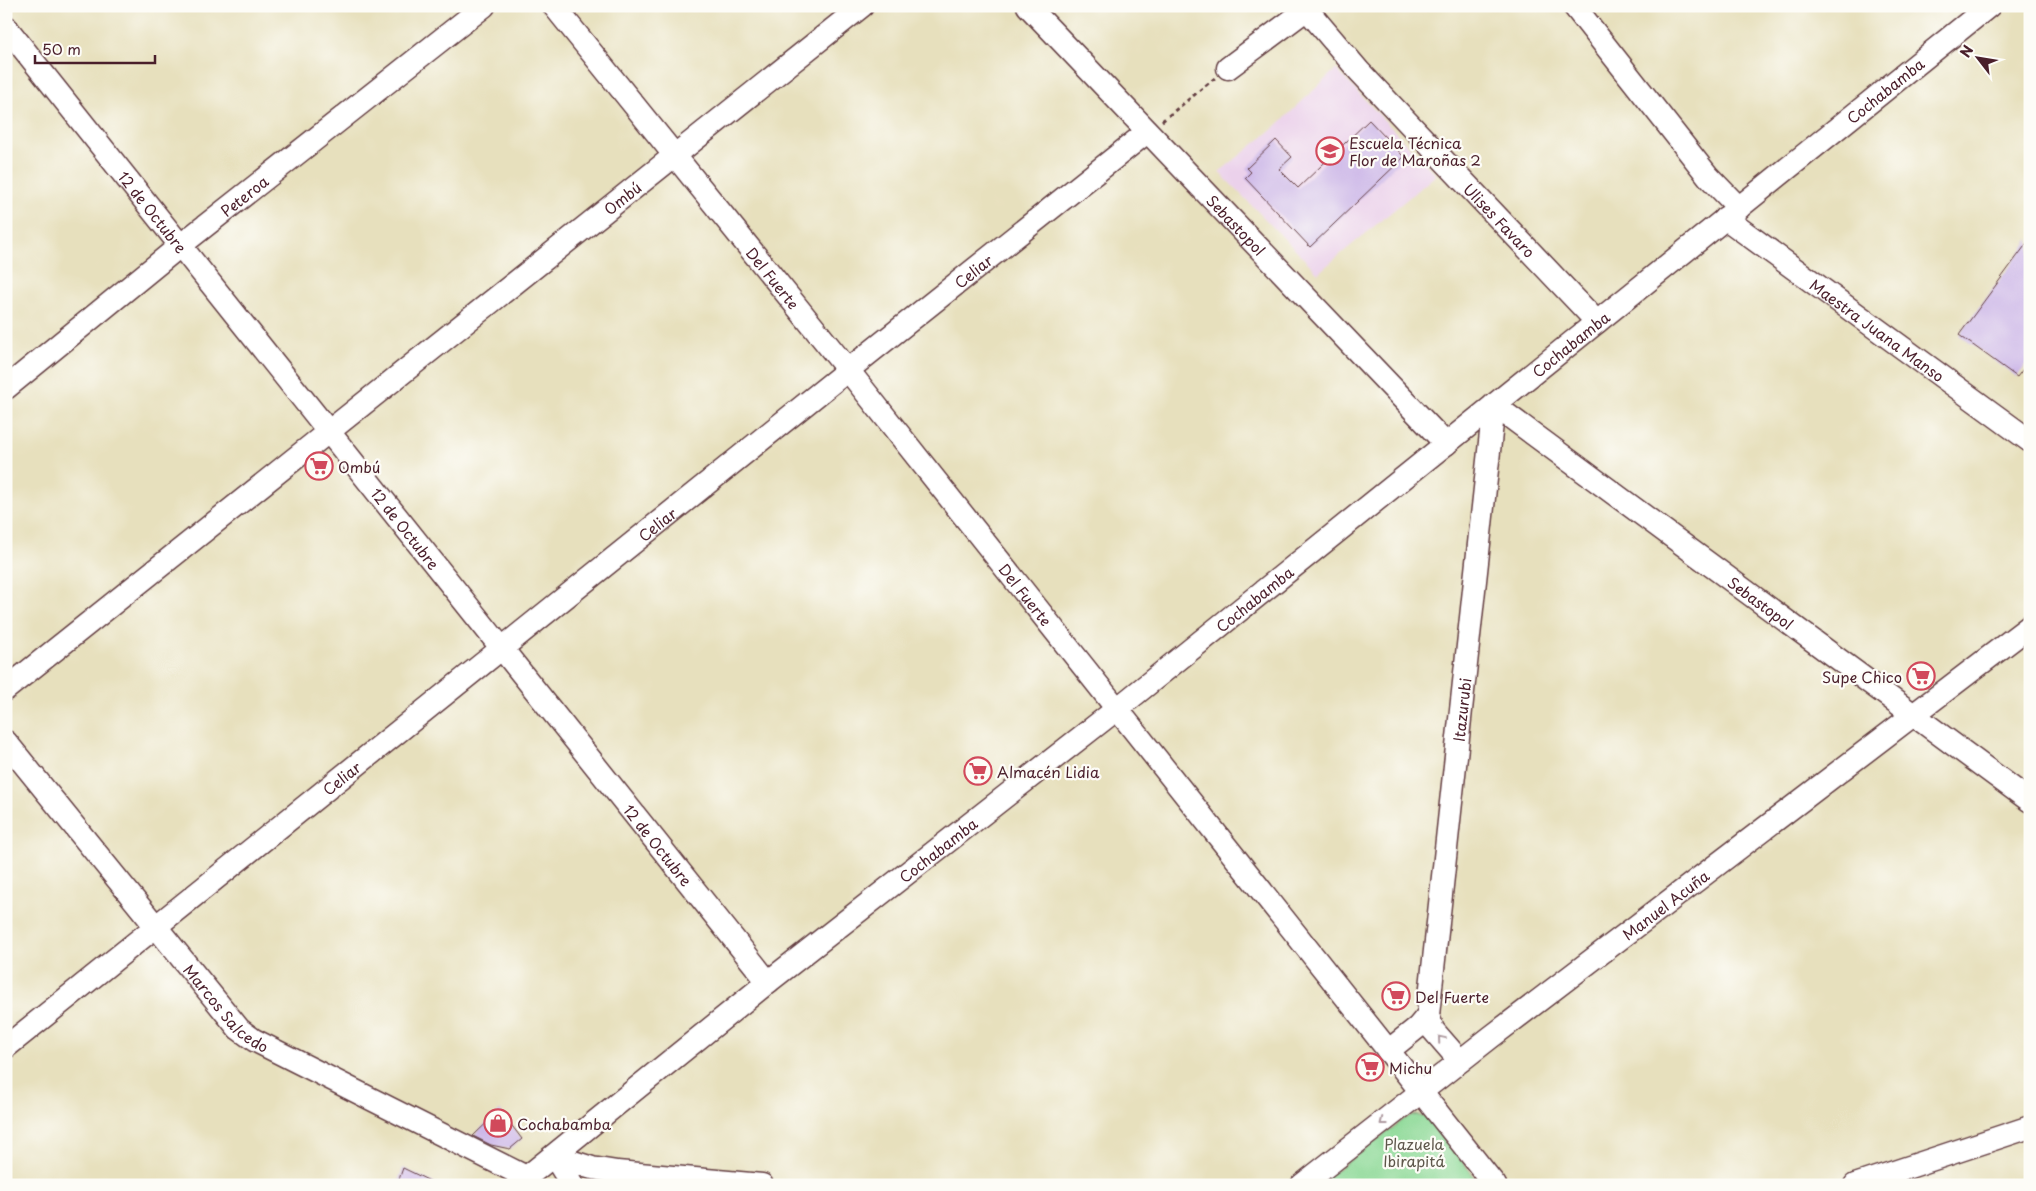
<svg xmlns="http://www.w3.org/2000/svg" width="2036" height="1191" font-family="'Playpen Sans',sans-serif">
  <rect width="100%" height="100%" fill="#fdfcf7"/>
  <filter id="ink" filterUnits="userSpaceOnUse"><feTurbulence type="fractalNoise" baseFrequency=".02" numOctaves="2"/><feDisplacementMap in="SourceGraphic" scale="10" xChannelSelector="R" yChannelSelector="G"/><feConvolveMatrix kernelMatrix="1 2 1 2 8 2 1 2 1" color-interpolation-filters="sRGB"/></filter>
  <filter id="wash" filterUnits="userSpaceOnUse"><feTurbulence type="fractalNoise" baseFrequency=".0096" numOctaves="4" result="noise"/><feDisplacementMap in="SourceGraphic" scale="20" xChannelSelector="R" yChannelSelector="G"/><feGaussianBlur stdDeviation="1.12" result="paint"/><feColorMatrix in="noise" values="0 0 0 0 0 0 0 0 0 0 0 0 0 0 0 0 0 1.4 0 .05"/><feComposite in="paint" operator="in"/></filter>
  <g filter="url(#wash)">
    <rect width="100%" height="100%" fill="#e7e0bd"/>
    <polygon fill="#ebd1eb" points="1336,69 1436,175 1318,273 1219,172 1273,129"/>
    <polygon fill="#8dd997" stroke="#6c7c61" points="1412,1115 1427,1117 1481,1185 1317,1185 1403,1120"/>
    <g id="blocks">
      <g fill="#cdb8e8">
        <polygon points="1369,120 1404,157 1310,247 1245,178 1251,172 1247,168 1276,140 1292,157 1279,169 1298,188"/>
        <polygon points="2030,239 2030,360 2017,377 1959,335"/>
        <polygon points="500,1110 522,1139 510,1149 491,1145 473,1136"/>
        <polygon points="403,1168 438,1185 397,1185"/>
      </g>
    </g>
  </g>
  <g filter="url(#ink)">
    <use href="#blocks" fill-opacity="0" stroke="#623c41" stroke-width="1"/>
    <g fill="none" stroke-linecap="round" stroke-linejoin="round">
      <g stroke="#623c41" stroke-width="25">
        <g id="minor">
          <path id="s1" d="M554,6L848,370L1495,1185"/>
          <path id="s2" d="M1028,6L1446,444"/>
          <path id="s3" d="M1304,6L1359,71L1597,322"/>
          <polyline points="1574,6 1708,176 1739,208"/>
          <path id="s4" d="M6,27L768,982"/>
          <polyline points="1228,68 1311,6"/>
          <path id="s5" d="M1725,218L2030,441"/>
          <path id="s6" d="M6,388L181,245L484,6"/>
          <path id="s7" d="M1494,405L2030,801"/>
          <path id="s8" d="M6,689L862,6"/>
          <path id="s9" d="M6,742L239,1029L254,1040L526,1177"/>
          <path id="s10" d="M6,1047L848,370L1147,132"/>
          <polyline points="1388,1051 1418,1027 1428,1015"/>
          <path id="s11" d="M1460,1061L1433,1030L1428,1015L1494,405"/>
          <polyline points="554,1156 592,1168 617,1172 762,1185"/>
          <polyline points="554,1156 572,1185"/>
          <path id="s12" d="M517,1185L768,982L1117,709L1989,6"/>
          <path id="s13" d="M1302,1185L1491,1037L2030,626"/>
          <polyline points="1855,1185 2030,1127"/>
        </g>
      </g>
      <polyline stroke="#623c41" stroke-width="3" stroke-dasharray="4 4" stroke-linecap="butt" points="1162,121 1215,78"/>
      <use href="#minor" stroke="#fff" stroke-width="22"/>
    </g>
    <defs><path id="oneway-chevron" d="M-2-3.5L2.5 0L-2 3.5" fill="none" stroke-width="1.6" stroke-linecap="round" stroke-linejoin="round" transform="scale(1.25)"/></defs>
    <g stroke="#ae9aa0">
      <use href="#oneway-chevron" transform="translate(1441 1039) rotate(-130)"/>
      <use href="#oneway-chevron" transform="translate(1383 1122) rotate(142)"/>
    </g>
  </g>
  <defs>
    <g id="school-ring" transform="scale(1.4375)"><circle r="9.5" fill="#fdfcf7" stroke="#d1495b" stroke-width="1.5"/><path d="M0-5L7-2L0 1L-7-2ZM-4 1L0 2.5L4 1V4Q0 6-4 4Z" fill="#d1495b"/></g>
    <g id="supermarket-ring" transform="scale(1.4375)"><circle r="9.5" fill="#fdfcf7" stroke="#d1495b" stroke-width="1.5"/><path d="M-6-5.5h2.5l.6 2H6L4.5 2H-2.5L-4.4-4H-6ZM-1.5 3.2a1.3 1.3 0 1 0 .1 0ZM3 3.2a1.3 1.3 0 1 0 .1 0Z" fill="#d1495b"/></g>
    <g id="shop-ring" transform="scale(1.4375)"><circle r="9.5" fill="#fdfcf7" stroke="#d1495b" stroke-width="1.5"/><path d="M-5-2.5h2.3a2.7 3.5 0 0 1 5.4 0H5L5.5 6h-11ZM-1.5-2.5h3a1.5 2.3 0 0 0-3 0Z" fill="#d1495b"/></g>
  </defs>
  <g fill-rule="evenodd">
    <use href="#school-ring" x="1330" y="151"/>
    <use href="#supermarket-ring" x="319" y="466"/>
    <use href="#supermarket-ring" x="1921" y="676"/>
    <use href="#supermarket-ring" x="978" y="771"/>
    <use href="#supermarket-ring" x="1396" y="996"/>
    <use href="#supermarket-ring" x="1370" y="1067"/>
    <use href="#shop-ring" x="498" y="1123"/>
  </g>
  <g text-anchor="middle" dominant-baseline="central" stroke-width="4.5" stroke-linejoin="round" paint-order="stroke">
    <g font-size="15" fill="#4a1f2b" stroke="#fdfcf7">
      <text stroke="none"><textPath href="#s12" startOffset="1752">Cochabamba</textPath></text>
      <text stroke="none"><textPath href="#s6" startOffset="306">Peteroa</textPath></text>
      <text stroke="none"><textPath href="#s8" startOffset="788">Ombú</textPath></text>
      <text stroke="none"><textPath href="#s4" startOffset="236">12 de Octubre</textPath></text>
      <text stroke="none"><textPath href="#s3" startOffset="290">Ulises Favaro</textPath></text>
      <text stroke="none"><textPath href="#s2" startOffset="302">Sebastopol</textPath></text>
      <text stroke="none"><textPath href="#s10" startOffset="1240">Celiar</textPath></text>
      <text stroke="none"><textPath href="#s1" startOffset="349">Del Fuerte</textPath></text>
      <text stroke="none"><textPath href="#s5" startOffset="189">Maestra Juana Manso</textPath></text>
      <text stroke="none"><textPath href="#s12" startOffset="1348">Cochabamba</textPath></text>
      <text stroke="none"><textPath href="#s10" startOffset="835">Celiar</textPath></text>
      <text stroke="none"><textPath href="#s4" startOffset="641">12 de Octubre</textPath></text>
      <text stroke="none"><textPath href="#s1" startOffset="754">Del Fuerte</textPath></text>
      <text stroke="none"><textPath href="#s12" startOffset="942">Cochabamba</textPath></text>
      <text stroke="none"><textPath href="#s7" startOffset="332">Sebastopol</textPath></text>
      <text stroke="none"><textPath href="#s11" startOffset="364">Itazurubi</textPath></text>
      <text stroke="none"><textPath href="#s10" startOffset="430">Celiar</textPath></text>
      <text stroke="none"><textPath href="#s4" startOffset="1046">12 de Octubre</textPath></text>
      <text stroke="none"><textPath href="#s12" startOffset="538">Cochabamba</textPath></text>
      <text stroke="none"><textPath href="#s13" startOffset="459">Manuel Acuña</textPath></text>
      <text stroke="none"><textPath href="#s9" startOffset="346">Marcos Salcedo</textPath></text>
    </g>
    <g font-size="15" fill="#4a1f2b" stroke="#fdfcf7" text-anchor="start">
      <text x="1349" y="142">Escuela Técnica<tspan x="1349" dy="17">Flor de Maroñas 2</tspan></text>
      <text x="338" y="466">Ombú</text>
      <text x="1902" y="676" text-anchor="end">Supe Chico</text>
      <text x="997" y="771">Almacén Lidia</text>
      <text x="1415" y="996">Del Fuerte</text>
      <text x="1389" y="1067">Michu</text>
      <text x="517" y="1123">Cochabamba</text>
    </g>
    <g font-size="15" fill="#5e574b" stroke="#fdfcf7">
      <text x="1414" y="1143">Plazuela<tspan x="1414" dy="17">Ibirapitá</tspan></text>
    </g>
  </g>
  <rect width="2036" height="1191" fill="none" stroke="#fdfcf7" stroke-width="25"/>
  <g transform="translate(1978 58) rotate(301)" stroke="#fdfcf7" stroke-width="4" paint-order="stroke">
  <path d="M0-4L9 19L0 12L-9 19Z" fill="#4a1f2b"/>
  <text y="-8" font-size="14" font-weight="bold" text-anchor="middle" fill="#4a1f2b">N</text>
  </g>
  <path d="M35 55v8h120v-8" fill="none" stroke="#4a1f2b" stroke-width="2.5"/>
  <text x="42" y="55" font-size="15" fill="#4a1f2b" stroke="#fdfcf7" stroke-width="4" paint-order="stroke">50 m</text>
</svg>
